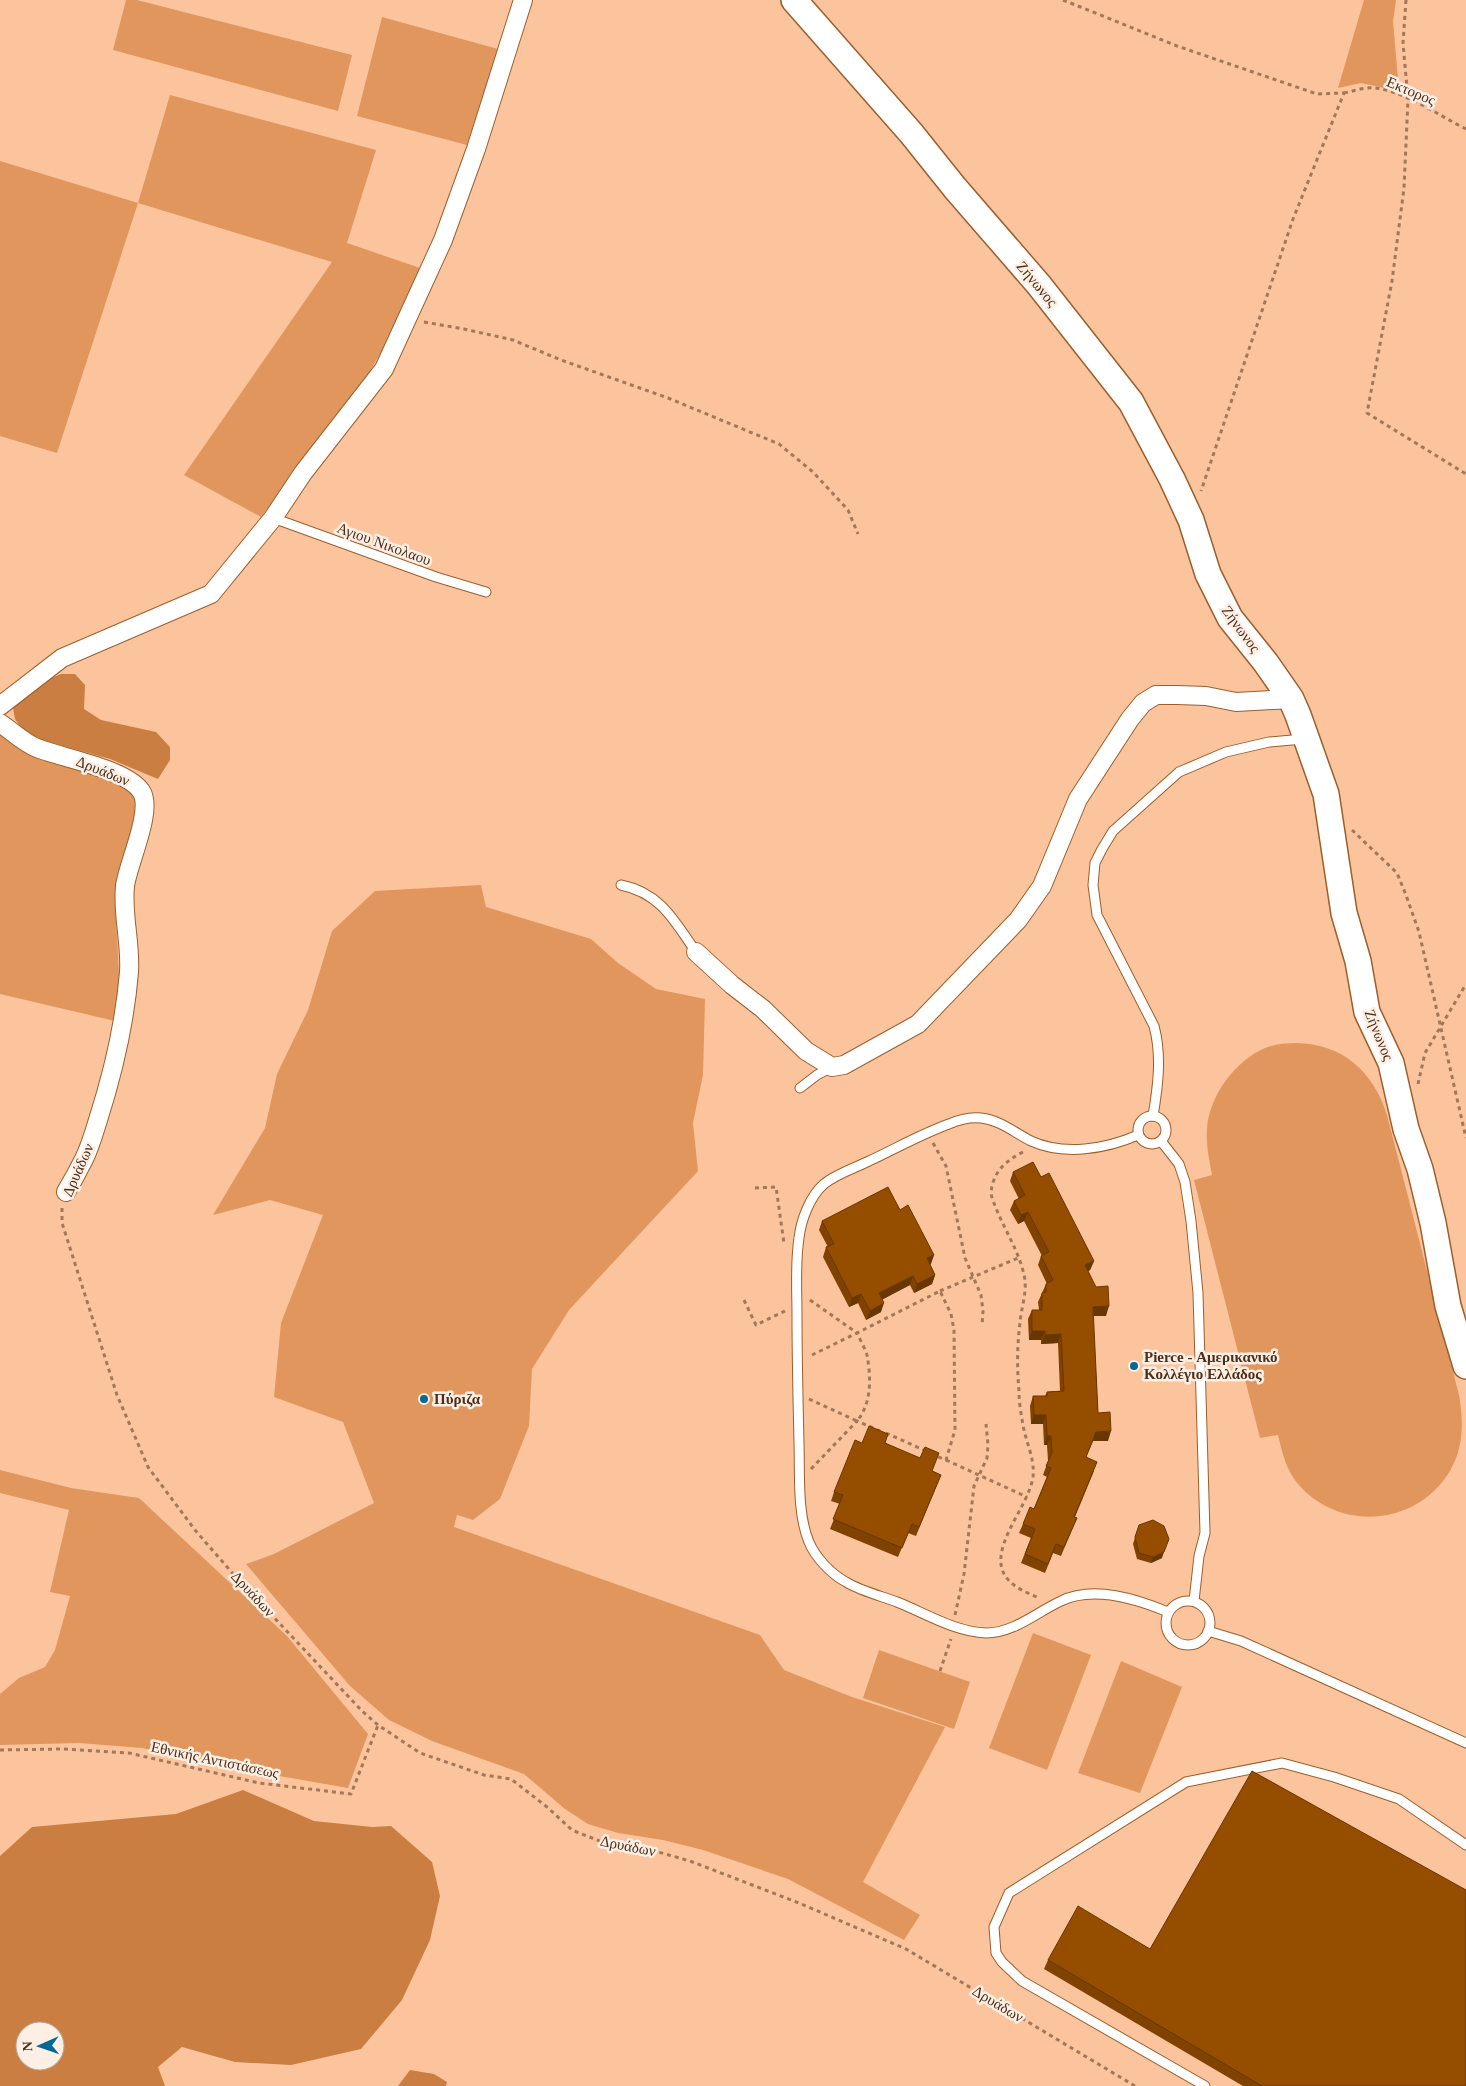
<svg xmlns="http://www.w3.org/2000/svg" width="1466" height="2086" font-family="Georgia,serif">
  <rect width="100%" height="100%" fill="#fcc49c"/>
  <g fill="#e1965d">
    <polygon points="126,0 137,0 352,55 338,111 113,50"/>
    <polygon points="1364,0 1396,0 1393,21 1399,91 1361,83 1338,88"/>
    <polygon points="382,17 498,49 467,145 357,116"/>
    <polygon points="170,95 376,150 347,243 420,268 386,344 364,381 261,517 184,475 332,262 138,203 57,453 0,436 0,161 138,203"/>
    <polygon points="0,731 122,783 138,800 138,813 118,875 115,899 120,993 115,1021 0,994"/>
    <polygon points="481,885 486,907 591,939 618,963 656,989 705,999 703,1075 693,1123 698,1171 569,1310 532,1369 529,1426 500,1499 473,1520 457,1515 454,1527 760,1635 784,1670 852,1697 945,1727 863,1882 920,1915 904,1940 788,1879 703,1850 663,1840 618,1833 588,1824 565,1809 524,1774 432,1741 389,1720 350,1686 246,1564 274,1554 374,1503 343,1422 274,1397 281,1323 323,1215 270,1200 213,1215 265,1128 277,1074 308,1010 332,931 375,891"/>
    <path d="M1296,1043C1343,1044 1373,1071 1387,1115L1459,1395C1463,1418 1464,1441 1454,1463C1425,1525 1342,1535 1298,1484C1286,1470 1282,1452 1278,1435L1260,1438L1194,1180L1212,1175C1209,1159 1206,1145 1207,1129C1209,1096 1235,1061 1265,1048C1275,1044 1285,1043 1296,1043Z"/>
    <polygon points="0,1470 71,1488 139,1498 287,1636 368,1734 348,1788 239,1769 142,1748 79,1743 0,1745 0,1694 19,1678 45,1667 55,1650 70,1596 50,1592 69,1510 0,1493"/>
    <polygon points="1033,1633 1091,1655 1047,1770 989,1748"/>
    <polygon points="879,1650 970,1682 954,1729 863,1698"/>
    <polygon points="1121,1661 1182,1687 1140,1793 1078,1773"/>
  </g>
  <g fill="#ca7e41" fill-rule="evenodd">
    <path d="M61,674H75L85,685L84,709L101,720L156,732L170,747V760L158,779L110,759L42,740L22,729L15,719L13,708C24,690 42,682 61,674Z"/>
    <path d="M243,1790L314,1821L372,1827L391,1826L432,1862L440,1896L430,1940L402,2000L361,2049L291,2065L235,2062L182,2047L158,2067L165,2086H0V1856L32,1827L176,1814ZM25,2031H55V2061H25Z"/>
    <polygon points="410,2070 434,2074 447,2082 446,2086 398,2086"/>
  </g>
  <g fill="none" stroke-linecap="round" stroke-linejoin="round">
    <g stroke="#9c5e2b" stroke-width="11">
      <g id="lane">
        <polyline points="273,518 436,577 486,592"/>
        <path d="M621,885C661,893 675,922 696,952"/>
        <polyline points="800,1088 817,1075 832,1067"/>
        <circle cx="1152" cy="1130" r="14"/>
        <path d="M1153,1116C1158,1086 1162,1056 1154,1026L1097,915L1093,885L1095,863L1102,849L1113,831L1179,772L1226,752L1269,742L1303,739"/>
        <path d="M1138,1135C1106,1149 1064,1156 1031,1141C1015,1133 1000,1120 981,1118C971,1117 958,1120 949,1124C921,1134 895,1149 869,1161C855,1168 836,1174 824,1184C810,1196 801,1220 799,1238C795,1263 797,1290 797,1316C797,1358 798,1400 799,1443C800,1473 797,1514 809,1542C815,1557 831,1574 846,1582C861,1591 881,1596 897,1602C925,1613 955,1632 986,1633C1014,1633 1037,1612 1061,1601C1094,1585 1137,1599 1168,1612"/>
        <polyline points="1161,1141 1179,1164 1185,1182 1191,1221 1198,1293 1205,1533 1199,1556 1194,1601"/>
        <circle cx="1188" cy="1623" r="22"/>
        <polyline points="1208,1631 1241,1641 1466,1743"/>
        <polyline points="1205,2086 1022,1981 1002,1962 996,1953 994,1927 1009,1893 1186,1782 1282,1763 1334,1777 1399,1799 1466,1845"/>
      </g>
    </g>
    <g stroke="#9c5e2b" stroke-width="20">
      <g id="street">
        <polyline points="0,706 62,658 211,594 273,518 303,473 384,369 443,240 476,149 523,0"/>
        <path d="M0,723C12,731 24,743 37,748C63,758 126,769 141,791C154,809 128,863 125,886C122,915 131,943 129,972C125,1022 113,1073 98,1120C94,1133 90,1147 84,1159C78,1171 72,1182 66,1192"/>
        <polyline points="696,952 732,985 763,1009 806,1051 832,1067 844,1065 918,1024 1018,920 1042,886 1078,799 1130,719 1143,703 1156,695 1177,695 1206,696 1236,702 1291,699"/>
      </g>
    </g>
    <g stroke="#9c5e2b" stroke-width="28">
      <polyline id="secondary" points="794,0 911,133 955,188 1039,285 1131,402 1172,479 1191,520 1208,574 1230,618 1266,663 1291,699 1298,715 1326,794 1344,913 1358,961 1367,1012 1391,1063 1406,1129 1420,1169 1433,1223 1448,1306 1466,1366"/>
    </g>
    <g stroke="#a2785a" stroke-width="3" stroke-dasharray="4 4" stroke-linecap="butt">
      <polyline points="1063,0 1177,46 1317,94 1344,93 1293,219 1201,491"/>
      <polyline points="1406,0 1403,43 1408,99 1404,188 1392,281 1367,413 1466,474"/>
      <path d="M1344,93C1354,91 1364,87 1375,88C1404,91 1440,116 1466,129"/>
      <polyline points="424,322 464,329 513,340 561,360 668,398 779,444 813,472 848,510 858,534"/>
      <polyline points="1352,830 1397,873 1406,895 1419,932 1466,1138"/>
      <polyline points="1418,1084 1425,1053 1466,984"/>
      <polyline points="933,1143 946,1166 965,1258 981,1295 983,1311 982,1326"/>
      <path d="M1023,1152C1005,1161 992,1173 991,1194C999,1222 1018,1247 1024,1275C1028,1290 1021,1308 1020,1323C1017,1346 1017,1369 1019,1391C1019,1402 1021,1414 1023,1425C1026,1443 1035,1458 1033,1477C1029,1505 994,1541 1002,1569C1007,1585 1025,1592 1039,1598"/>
      <polyline points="755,1188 776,1187 784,1243"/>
      <polyline points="62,1208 62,1223 117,1395 148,1467 195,1530 234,1575 362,1711 378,1725 420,1753 484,1775 511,1779 547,1807 572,1830 607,1844 644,1848 690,1861 799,1903 906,1949 1135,2086"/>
      <polyline points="940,1291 1018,1258"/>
      <polyline points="744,1300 756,1325 785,1311"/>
      <polyline points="810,1300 857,1333 940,1291 951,1314 954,1330 955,1430 946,1460 936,1456"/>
      <path d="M809,1399L857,1421C872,1403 871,1377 867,1355C865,1348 860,1340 857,1333L810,1356"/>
      <polyline points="886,1433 926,1451"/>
      <polyline points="946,1460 1027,1497"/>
      <polyline points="811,1469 857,1421 880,1431"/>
      <polyline points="955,1615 964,1574 974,1486 987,1458 988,1445 986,1424"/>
      <polyline points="940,1671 951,1639"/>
      <polyline points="0,1750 62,1749 129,1753 259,1783 351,1794 378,1725"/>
    </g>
    <use href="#lane" stroke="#fff" stroke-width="9"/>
    <use href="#street" stroke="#fff" stroke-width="18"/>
    <use href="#secondary" stroke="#fff" stroke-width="25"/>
  </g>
  <g fill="#804200">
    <polygon points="1013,1172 1041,1177 1094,1261 1090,1270 1088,1271 1106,1316 1093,1316 1098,1413 1108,1441 1093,1441 1086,1457 1094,1471 1075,1517 1077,1518 1061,1556 1053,1553 1045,1573 1021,1563 1031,1538 1019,1533 1023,1524 1034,1509 1047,1477 1043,1475 1048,1461 1047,1445 1044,1445 1043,1424 1031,1424 1030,1406 1033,1396 1045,1396 1047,1392 1060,1391 1058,1343 1041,1344 1041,1340 1029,1340 1028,1319 1032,1310 1039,1310 1038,1302 1046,1284 1047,1284 1038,1265 1041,1256 1042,1256 1024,1221 1018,1224 1010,1210 1014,1201 1019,1199 1010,1181"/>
    <polygon points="900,1210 934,1255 930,1264 935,1275 932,1284 914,1293 910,1285 882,1299 881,1312 866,1320 858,1303 849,1307 823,1257 826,1247 828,1247 819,1230 822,1221"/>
    <polygon points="862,1443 885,1443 933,1471 941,1475 916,1536 908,1533 898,1557 830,1529 840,1504 831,1501 834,1492"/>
    <polygon points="1139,1525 1162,1558 1151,1563 1137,1559 1133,1544"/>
    <polygon points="1150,1949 1466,2086 1243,2086 1044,1969 1048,1960"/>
  </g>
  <g fill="#683600">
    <polygon points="1028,1212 1024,1221 1018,1224 1021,1215"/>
    <polygon points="934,1255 931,1264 924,1267 927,1258"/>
    <polygon points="1094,1261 1090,1270 1081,1275 1085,1265"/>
    <polygon points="935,1275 932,1284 914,1293 917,1284"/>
    <polygon points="913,1276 910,1285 876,1303 879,1293"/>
    <polygon points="861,1294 858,1303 849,1307 852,1298"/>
    <polygon points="884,1303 881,1312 866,1320 870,1311"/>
    <polygon points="1109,1306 1106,1316 1089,1316 1093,1307"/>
    <polygon points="1032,1331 1045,1331 1041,1340 1029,1340"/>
    <polygon points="1061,1334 1058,1343 1041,1344 1045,1335"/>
    <polygon points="1034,1415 1046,1415 1043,1424 1031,1424"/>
    <polygon points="1111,1431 1108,1441 1093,1441 1082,1466 1096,1432"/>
    <polygon points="1047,1436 1051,1436 1047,1445 1044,1445"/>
    <polygon points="1164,1552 1162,1558 1151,1563 1153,1557"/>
  </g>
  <g fill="#954d00" stroke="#683600">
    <polygon points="1033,1162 1041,1177 1049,1173 1094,1261 1085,1265 1096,1287 1108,1286 1109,1306 1093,1307 1098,1413 1110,1412 1111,1431 1096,1432 1086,1457 1097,1462 1074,1517 1077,1518 1064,1547 1056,1544 1048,1564 1025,1554 1035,1529 1023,1524 1030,1507 1034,1509 1051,1468 1046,1466 1052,1453 1051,1436 1047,1436 1046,1415 1034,1415 1033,1396 1047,1396 1047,1392 1064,1391 1061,1334 1045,1335 1045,1331 1032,1331 1032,1310 1042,1310 1042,1293 1046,1292 1046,1284 1053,1280 1041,1256 1049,1252 1028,1212 1021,1215 1014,1201 1025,1195 1013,1172"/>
    <polygon points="888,1187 900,1210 908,1205 934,1255 927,1258 935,1275 917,1284 913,1276 879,1293 884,1303 870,1311 861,1294 852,1298 826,1247 834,1244 822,1221"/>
    <polygon points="869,1426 888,1434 885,1443 920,1458 925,1447 939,1453 932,1471 941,1475 919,1527 912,1524 902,1548 833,1519 843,1495 834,1492 855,1440 862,1443"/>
    <polygon points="1153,1520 1164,1526 1169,1539 1164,1552 1153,1557 1139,1553 1135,1537 1139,1525"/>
    <polygon points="1252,1771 1466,1890 1466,2086 1262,2086 1048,1960 1078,1906 1150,1949"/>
  </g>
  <g fill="#006997" stroke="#feefe5" stroke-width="2">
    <circle cx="1134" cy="1366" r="5"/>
    <circle cx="424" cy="1399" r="5"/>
  </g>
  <g text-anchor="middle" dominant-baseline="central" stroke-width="5" stroke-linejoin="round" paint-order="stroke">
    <g font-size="15" fill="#4b2f1a" stroke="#feefe5">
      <text transform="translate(1411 91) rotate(23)">Εκτορος</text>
      <text transform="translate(1037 284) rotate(50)">Ζήνωνος</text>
      <text transform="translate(384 544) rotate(20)">Αγιου Νικολαου</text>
      <text transform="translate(1241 629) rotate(54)">Ζήνωνος</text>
      <text transform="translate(103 771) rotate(22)">Δρυάδων</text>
      <text transform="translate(1379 1035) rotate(68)">Ζήνωνος</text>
      <text transform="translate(78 1170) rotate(-66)">Δρυάδων</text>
      <text transform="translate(253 1594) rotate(47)">Δρυάδων</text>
      <text transform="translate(215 1760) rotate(12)">Εθνικής Αντιστάσεως</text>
      <text transform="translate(628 1846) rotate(11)">Δρυάδων</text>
      <text transform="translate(998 2004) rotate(31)">Δρυάδων</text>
    </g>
    <g font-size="15" font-weight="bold" fill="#4b2f1a" stroke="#feefe5" text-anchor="start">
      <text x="1144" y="1357">Pierce - Αμερικανικό<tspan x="1144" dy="17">Κολλέγιο Ελλάδος</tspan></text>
      <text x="434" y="1399">Πύριζα</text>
    </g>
  </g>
  <g transform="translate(40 2046) rotate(268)"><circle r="24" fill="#feefe5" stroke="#b6a294"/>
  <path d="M0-4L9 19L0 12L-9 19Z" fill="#006997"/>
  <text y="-8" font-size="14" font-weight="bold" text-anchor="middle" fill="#4b2f1a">N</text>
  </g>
</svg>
